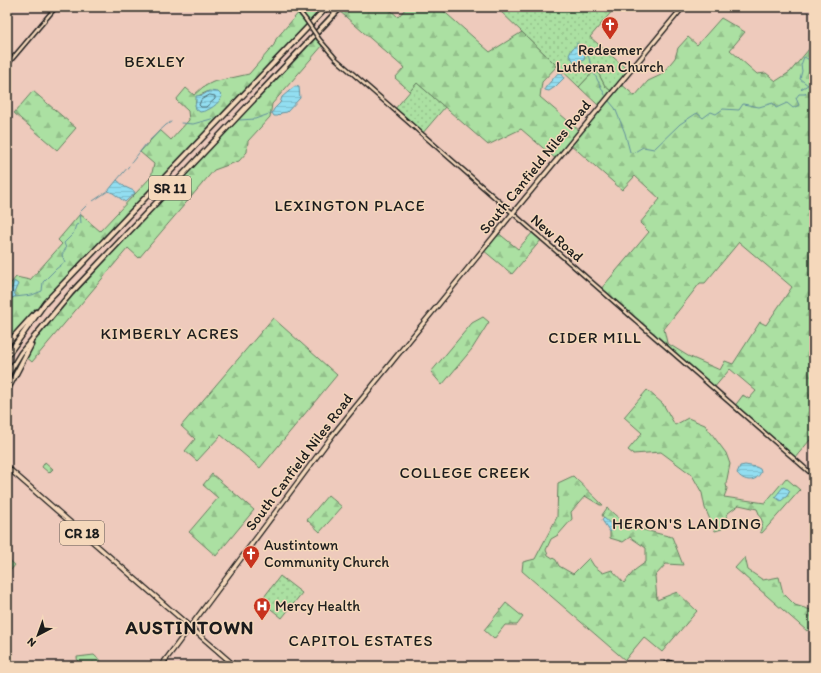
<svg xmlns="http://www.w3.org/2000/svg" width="821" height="673" font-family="Itim,sans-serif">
  <defs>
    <pattern id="grass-dots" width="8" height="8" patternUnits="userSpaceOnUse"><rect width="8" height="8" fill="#abe0a2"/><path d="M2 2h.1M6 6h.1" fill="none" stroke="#93c08b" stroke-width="1.8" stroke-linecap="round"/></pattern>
    <pattern id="forest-firs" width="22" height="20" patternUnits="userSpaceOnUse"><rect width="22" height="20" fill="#abe0a2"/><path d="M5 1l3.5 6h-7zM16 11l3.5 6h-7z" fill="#93c08b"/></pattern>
    <pattern id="cemetery-stones" width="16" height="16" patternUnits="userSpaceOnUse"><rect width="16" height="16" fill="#abe0a2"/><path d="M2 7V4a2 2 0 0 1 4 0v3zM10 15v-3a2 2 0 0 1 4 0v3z" fill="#93c08b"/></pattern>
    <pattern id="water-rules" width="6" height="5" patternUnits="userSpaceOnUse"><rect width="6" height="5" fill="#92def1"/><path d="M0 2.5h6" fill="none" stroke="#7dbece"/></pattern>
  </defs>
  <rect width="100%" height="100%" fill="#eecabc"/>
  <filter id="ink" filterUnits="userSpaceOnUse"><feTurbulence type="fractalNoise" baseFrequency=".025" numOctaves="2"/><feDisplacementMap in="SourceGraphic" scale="8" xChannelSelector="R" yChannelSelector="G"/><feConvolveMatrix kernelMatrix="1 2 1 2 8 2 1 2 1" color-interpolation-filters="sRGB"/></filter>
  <g filter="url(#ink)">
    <g fill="url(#grass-dots)" stroke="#647e5f">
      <polygon points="496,7 609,7 613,10 590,37 629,71 612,92 605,86 596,69 579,87"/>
      <polygon points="417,83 445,107 422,134 394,110"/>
      <polygon points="280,576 302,593 282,618 261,601"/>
    </g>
    <g fill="url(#forest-firs)" stroke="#647e5f" fill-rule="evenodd">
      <path d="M296,7H327L45,303L7,341V288L16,277L30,280L62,244L58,240L80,214L100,231L151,177L154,164L140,152L160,130L171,140L189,120L188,111L176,100L186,88L194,95L203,87L213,82L249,74L274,45L276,39L300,11ZM209,91L200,112C195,107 194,103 198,96Z"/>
      <path d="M341,7H387L398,17L407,7H439L490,52L522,32L557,66L542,82L540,97L580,131L600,107L579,87L596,69L605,86L612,92L620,83L635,96L648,81L661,75L675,58L678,48L688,37L697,45L721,18L745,32L730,50L757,74L766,73L776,81L790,72L814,43V437L810,440L794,459L734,407L743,395L749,399L756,391L730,369L713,389L600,290L649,232L640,223L660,199L635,176L622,190L570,144L557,160L521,129L488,145L417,83L410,91L395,78L404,68L338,10ZM739,242L792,287L766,325L760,322L733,364L725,361L720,370L688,356L667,343L664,329L700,283H705Z"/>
      <polygon points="315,34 323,45 272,104 270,117 248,141 247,152 239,161 214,170 139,258 128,248 32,362 25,356 37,335 49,318"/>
      <polygon points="33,91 76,128 57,150 14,113"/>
      <polygon points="497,232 518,249 533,232 542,239 512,274 483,250"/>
      <polygon points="483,317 489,322 472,349 442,385 431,372 472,323"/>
      <polygon points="273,318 337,375 260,468 221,435 197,461 185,451 195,439 181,426"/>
      <polygon points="647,390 663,404 675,425 688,418 705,425 726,453 730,464 726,484 727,489 724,497 765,503 786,478 800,490 762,533 760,532 763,523 757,509 739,505 728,513 722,529 715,531 705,508 702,493 692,475 661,452 633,454 628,450 642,433 624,417"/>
      <polygon points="212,474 254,510 216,556 189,532 218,498 203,485"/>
      <polygon points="573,476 603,505 600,505 585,496 571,512 572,519 558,535 551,539 546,550 548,555 556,560 559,566 573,574 589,558 594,566 603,573 612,570 624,583 635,570 646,562 646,548 630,537 623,542 610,538 610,532 612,530 602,515 607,508 628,526 672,537 683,565 666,564 655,576 657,600 677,592 697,611 662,652 644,637 625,660 522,571 523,562 535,559 557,517 558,483"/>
      <polygon points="328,495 342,507 320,532 307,520"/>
      <polygon points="745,557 748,570 763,580 779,577 783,593 795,605 814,611 814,624 807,631 735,568"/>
      <polygon points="7,558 15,565 7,575"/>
      <polygon points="506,603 523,617 517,625 505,625 494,639 484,630"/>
      <polygon points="94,655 106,666 78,666 77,657"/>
    </g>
    <polygon fill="url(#cemetery-stones)" stroke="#647e5f" points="45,462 53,469 49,473 42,467"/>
    <g fill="url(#water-rules)" stroke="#63909c">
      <polygon points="577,45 585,55 584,60 580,61 578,64 576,64 569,55 572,49"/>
      <polygon points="558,73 562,74 564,78 555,87 549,91 545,90 545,88"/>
      <polygon points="295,86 299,87 300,98 287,112 281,113 278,116 274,116 272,113 274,109 280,103 282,97"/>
      <path d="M209,91L218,92L222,96C219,104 209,111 200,112L196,109L195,105L196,102V96L203,95Z"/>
      <polygon points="117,180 125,187 134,191 135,193 125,202 113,193 108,191"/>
      <path d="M14,281L18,284L14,293L16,296L7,301C7,293 12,290 14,281Z"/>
      <path d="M745,465L756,467L760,469L761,472C756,483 744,482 737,473L740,466Z"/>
      <polygon points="783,487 788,489 790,491 787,496 781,501 775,497"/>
      <polygon points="603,518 604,518 611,524 612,530 610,532 602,520"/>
    </g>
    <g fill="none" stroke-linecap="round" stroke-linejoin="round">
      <polygon stroke="#4b6a71" stroke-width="1" points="210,95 215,96 215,99 206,107 201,107 199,105 201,100"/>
      <g stroke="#63909c" stroke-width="1">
        <polyline points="576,43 581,46 583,50 585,51 589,58 591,67 605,95"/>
        <polyline points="609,101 615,108 625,133 630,152 633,153 643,147 654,149 680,124 697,113 703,118 711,112 716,114 723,109 739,110 743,104 759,107 773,103 776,108 787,103 793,108 799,105 796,98 799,94 806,94 801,89 808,85 800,79 802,71 801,65 804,57 814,62"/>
        <polyline points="240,120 255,119 272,113"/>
        <polyline points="181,123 193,124 215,118"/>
        <polyline points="150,140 166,125 171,122"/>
        <polyline points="132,162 146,144"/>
        <polyline points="117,180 129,166"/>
        <polyline points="93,201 108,191"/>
        <polyline points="15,297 32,295 42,291 43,282 56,269 65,262 62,255 66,248 64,243 73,234 76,225 81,223 80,212 87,205"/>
      </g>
      <g stroke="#1c1c1c" stroke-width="5.5">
        <g id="minor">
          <polyline points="296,7 306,20"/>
          <polyline points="319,39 336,59 814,476"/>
          <polyline points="7,65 56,7"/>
          <polyline points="663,666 669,662 676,666"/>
        </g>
      </g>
      <g stroke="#1c1c1c" stroke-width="6">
        <g id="major">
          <polyline points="7,467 235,666"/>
          <polyline points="161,666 335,432 512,214 683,7"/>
        </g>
      </g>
      <g stroke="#1c1c1c" stroke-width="7">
        <g id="highway">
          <polyline points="7,344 36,312"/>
          <polyline points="7,356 45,303 327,7"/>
          <polyline points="7,376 21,353 71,293 341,7"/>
          <polyline points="7,391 31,345"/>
          <polyline points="7,473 10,470"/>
        </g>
      </g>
      <use href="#minor" stroke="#f5d8bb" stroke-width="2.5"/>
      <use href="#major" stroke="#f5d8bb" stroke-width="3.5"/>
      <use href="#highway" stroke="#f5d8bb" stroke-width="4"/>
      <g stroke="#1c1c1c" stroke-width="5.5" stroke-linecap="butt">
        <polyline id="minor-bridge" points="306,20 319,39"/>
      </g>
      <use href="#minor-bridge" stroke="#f5d8bb" stroke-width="2.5"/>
    </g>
  </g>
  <defs>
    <g id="church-pin" transform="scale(0.9)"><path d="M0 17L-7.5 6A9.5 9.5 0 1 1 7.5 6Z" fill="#c8321e" stroke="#f5d8bb"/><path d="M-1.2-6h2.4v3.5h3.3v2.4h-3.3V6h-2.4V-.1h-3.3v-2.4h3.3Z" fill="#fff"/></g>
    <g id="hospital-pin" transform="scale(0.9)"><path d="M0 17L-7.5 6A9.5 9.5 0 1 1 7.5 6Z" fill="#c8321e" stroke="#f5d8bb"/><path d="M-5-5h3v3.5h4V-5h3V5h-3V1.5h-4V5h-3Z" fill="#fff"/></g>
  </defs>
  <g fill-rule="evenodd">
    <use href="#church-pin" x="610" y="25"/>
    <use href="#church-pin" x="251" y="554"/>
    <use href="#hospital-pin" x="262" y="606"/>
  </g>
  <g text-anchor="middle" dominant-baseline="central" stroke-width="3" stroke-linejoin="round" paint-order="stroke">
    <g fill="#f5d8bb" stroke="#5d544c" stroke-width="1">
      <rect x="149" y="176" width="42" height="24" rx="3"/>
      <rect x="60" y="521" width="44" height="24" rx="3"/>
    </g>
    <g font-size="14" font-weight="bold" fill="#1c1c1c">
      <text x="170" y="188">SR 11</text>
      <text x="82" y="533">CR 18</text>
    </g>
    <g font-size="15" fill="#1c1c1c" stroke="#f5d8bb" text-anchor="start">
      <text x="610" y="50" text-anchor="middle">Redeemer<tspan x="610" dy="17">Lutheran Church</tspan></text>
      <text x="264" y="545">Austintown<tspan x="264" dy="17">Community Church</tspan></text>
      <text x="275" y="606">Mercy Health</text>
    </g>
    <g font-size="15" fill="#1c1c1c" stroke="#f5d8bb">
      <text transform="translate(535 167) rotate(-51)">South Canfield Niles Road</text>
      <text transform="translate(557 238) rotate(41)">New Road</text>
      <text transform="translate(299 462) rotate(-53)">South Canfield Niles Road</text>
    </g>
    <g font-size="16" letter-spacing="1" fill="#1c1c1c" stroke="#f5d8bb">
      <text x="155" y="61">BEXLEY</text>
      <text x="350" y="205">LEXINGTON PLACE</text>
      <text x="170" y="333">KIMBERLY ACRES</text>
      <text x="595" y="337">CIDER MILL</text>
      <text x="465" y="472">COLLEGE CREEK</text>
      <text x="687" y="523">HERON'S LANDING</text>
      <text x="361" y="640">CAPITOL ESTATES</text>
    </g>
    <g font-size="19" font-weight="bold" letter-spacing="1" fill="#1c1c1c" stroke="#f5d8bb">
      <text x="190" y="627">AUSTINTOWN</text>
    </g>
  </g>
  <rect width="821" height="673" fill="none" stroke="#f5d8bb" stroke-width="24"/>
  <rect x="12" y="12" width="797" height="649" fill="none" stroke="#1c1c1c" stroke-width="1.5" filter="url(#ink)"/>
  <g transform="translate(38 635) rotate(221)" stroke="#f5d8bb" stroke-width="3" paint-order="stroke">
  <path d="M0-3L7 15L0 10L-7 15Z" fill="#1c1c1c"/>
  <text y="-6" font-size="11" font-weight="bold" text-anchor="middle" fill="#1c1c1c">N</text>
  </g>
</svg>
